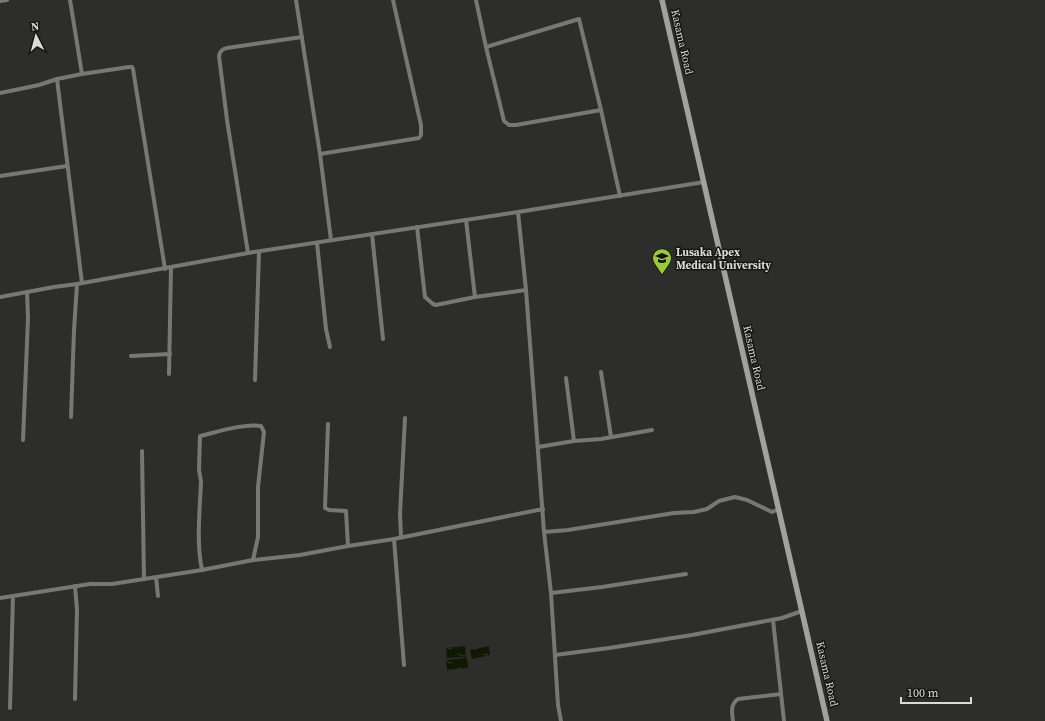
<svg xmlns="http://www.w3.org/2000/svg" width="1045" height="721" font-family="'Source Serif 4',serif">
  <defs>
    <pattern id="water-ripples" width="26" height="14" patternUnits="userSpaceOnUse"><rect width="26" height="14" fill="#0f1801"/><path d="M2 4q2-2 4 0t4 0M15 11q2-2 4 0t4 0" fill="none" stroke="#313925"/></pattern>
  </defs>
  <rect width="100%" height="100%" fill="#2d2e2b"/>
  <g fill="url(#water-ripples)">
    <polygon points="465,646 466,657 447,658 446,648"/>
    <polygon points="489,646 490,655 472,659 470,650"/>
    <polygon points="467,658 468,668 447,670 446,660"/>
  </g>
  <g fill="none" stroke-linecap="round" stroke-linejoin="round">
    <g stroke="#777876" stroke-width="4">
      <polyline points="70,0 82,74"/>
      <polyline points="296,0 320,154 331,240"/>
      <polyline points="476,0 486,47 504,121 509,125 516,125 601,110"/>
      <polyline points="0,1 7,0"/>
      <polyline points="486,47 579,19 601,110 620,196"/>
      <polyline points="0,93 39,85 57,79"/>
      <polyline points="320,154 419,138 421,135 421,125 393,0"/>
      <polyline points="0,176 67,166"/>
      <polyline points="518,212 526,290 544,532 551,593 558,705 561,721"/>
      <polyline points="466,220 475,297"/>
      <polyline points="417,227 425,297 433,304 436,305 475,297 526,290"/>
      <polyline points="372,234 383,339"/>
      <polyline points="317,243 326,329 330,347"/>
      <path d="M248,253L227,120L219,56C220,51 222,49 227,48L302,37"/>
      <polyline points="82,283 57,79 82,74 129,67 132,67 133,69 165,269"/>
      <polyline points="0,297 54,287 77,284 248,253 518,212 704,182"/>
      <polyline points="131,356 170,354"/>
      <polyline points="601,372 611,437"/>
      <polyline points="169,374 171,267"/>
      <polyline points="566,378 574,441"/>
      <polyline points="255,380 259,252"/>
      <polyline points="71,417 74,330 77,284"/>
      <polyline points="328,424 325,508 329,510 346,511 348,546"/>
      <polyline points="23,440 28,318 27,292"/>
      <polyline points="538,447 574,441 601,439 652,430"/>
      <polyline points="142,451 144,579"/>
      <polyline points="544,532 568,530 674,513 694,512 707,509 719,501 735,497 747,500 770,511 772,512 779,509"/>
      <polyline points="401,537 400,514 405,418"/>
      <polyline points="394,539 404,665"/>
      <path d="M202,570C196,542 200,510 201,481L199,470L200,436C217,432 245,423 261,426L264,432L258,487V537L253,560"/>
      <polyline points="156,577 158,596"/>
      <polyline points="551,593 602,587 686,574"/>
      <polyline points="0,598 90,584 112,584 202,570 253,560 300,555 348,546 394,539 543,509"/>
      <polyline points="773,620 784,721"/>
      <polyline points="555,655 609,648 692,635 782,618 802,611"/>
      <polyline points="75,699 77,610 75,586"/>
      <polyline points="10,708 13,596"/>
      <path d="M733,721C732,712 730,705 738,699L781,694"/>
    </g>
    <polyline stroke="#a1a29f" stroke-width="5.5" points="662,0 827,721"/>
  </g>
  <defs>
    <g id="university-pin" transform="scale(1)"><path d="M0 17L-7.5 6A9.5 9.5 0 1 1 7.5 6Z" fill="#9acb35" stroke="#151615"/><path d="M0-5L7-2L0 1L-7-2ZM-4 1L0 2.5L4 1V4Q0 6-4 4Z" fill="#111"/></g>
  </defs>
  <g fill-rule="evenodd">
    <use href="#university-pin" x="662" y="258"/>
  </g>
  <g text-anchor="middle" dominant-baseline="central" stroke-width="3" stroke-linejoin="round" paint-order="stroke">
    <g font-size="11" fill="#dadbd9" stroke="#151615">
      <text transform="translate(682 42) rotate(77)">Kasama Road</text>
      <text transform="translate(754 358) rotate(77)">Kasama Road</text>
      <text transform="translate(827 674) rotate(77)">Kasama Road</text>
    </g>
    <g font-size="11" font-weight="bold" fill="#dadbd9" stroke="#151615" text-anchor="start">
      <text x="676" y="252">Lusaka Apex<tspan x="676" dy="13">Medical University</tspan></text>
    </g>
  </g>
  <g transform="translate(36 36) rotate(354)" stroke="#151615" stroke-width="3" paint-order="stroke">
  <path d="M0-3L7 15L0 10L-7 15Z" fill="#dadbd9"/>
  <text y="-6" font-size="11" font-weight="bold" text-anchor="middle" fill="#dadbd9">N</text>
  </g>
  <path d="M901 697v6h70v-6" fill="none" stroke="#dadbd9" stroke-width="2"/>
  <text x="907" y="697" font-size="12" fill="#dadbd9" stroke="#151615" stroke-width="3" paint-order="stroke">100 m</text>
</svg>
